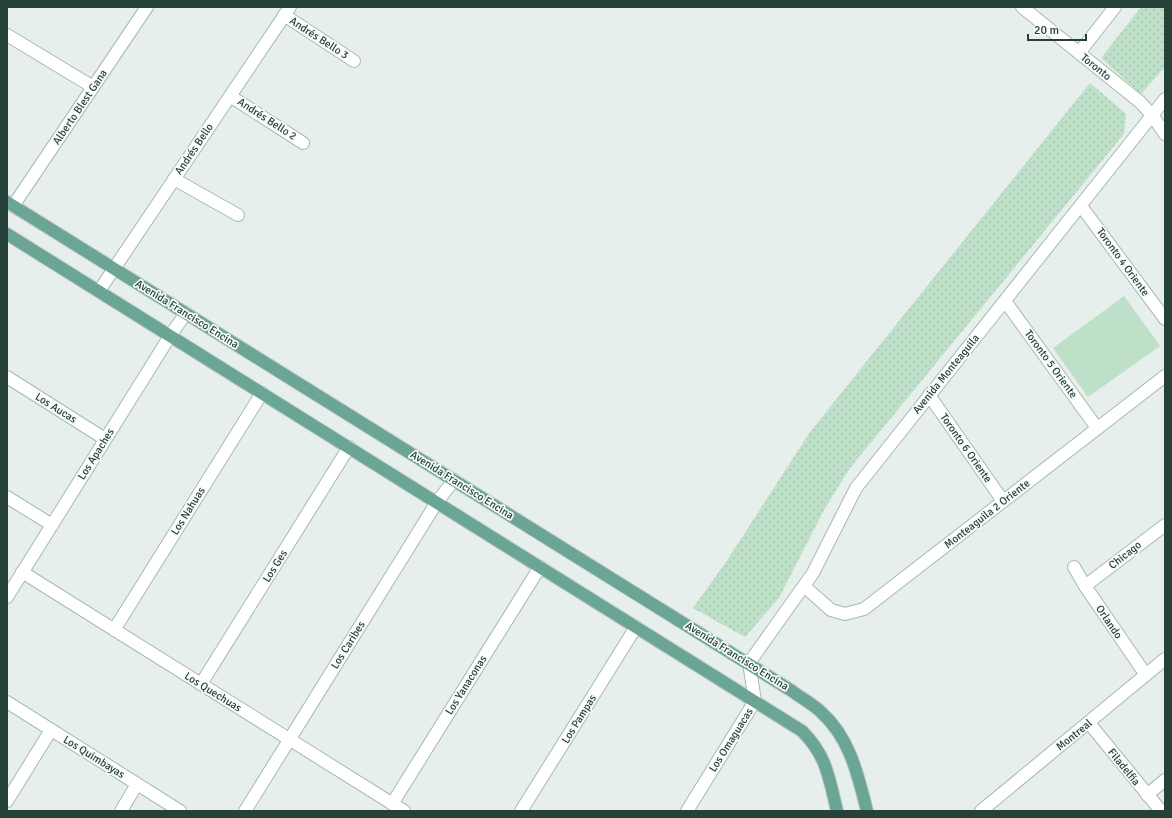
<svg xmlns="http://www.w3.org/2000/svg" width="1172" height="818" font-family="Signika,sans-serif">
  <defs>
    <pattern id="park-dots" width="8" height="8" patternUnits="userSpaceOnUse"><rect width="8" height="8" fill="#bfe0c8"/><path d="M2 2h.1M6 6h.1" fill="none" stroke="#a4c1ad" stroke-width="1.8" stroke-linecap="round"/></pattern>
  </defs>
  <rect width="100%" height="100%" fill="#e6efeb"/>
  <polygon fill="#bfe0c8" points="1124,296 1160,346 1088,397 1053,348"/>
  <g fill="url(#park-dots)">
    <polygon points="1141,7 1165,7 1165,67 1141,94 1101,58"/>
    <polygon points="1090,83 1126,114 1124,134 850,468 825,508 779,598 745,637 693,608 726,562 810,432"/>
  </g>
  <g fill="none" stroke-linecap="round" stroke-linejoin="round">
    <g stroke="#a8b8b2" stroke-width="14">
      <g id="street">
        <polyline points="1022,7 1140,102 1152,115 1165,134"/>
        <polyline points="284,15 354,61"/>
        <polyline points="7,35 93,87"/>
        <polyline points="1079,53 1115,7"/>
        <polyline points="230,96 303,143"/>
        <polyline points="174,179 238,215"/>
        <polyline points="13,206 147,7"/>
        <polyline points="1081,206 1165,319"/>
        <polyline points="99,291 290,7"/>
        <polyline points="1005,301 1097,428"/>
        <polyline points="7,377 105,439"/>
        <polyline points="929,395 1003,501"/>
        <polyline points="7,497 52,525"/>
        <polyline points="1074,567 1085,586 1146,675"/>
        <polyline points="22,572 404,811"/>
        <polyline points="804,586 831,610 845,614 864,609 1165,376"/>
        <polyline points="1085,586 1165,525"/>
        <polyline points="7,597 170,336 186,313"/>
        <polyline points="114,630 262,393"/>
        <polyline points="201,684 349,447"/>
        <polyline points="1089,723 1161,811"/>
        <polyline points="1147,795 1165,780"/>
        <polyline points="7,801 51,730"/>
        <polyline points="392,804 540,567"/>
        <polyline points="121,811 137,784"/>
        <polyline points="245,811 437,502 454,480"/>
        <polyline points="521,811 636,627"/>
        <polyline points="687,811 755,701 749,663 813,573 856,488 1165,99"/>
        <polyline points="981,811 1165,659"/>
      </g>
    </g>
    <g stroke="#a4bbb3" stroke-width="14">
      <polyline id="secondary" points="7,702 180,811"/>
    </g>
    <g stroke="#c2cac8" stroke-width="14">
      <g id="primary">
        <path d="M7,202L792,691C801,698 813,704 821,712C850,738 858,775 867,811"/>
        <path d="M7,234L802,731C827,756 829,778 837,811"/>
      </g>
    </g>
    <use href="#street" stroke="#fff" stroke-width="12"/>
    <use href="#secondary" stroke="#fff" stroke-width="12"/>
    <use href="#primary" stroke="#6aa596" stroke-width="12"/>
  </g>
  <g text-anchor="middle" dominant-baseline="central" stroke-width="3.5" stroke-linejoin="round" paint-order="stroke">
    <g font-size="11" fill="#24423a" stroke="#f7fbf9">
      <text transform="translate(319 38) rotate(33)">Andrés Bello 3</text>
      <text transform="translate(1096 67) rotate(39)">Toronto</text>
      <text transform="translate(80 107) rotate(-56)">Alberto Blest Gana</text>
      <text transform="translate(267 119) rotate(33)">Andrés Bello 2</text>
      <text transform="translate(194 149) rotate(-56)">Andrés Bello</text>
      <text transform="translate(1123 262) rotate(54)">Toronto 4 Oriente</text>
      <text transform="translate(187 314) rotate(32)">Avenida Francisco Encina</text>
      <text transform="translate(1051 364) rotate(54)">Toronto 5 Oriente</text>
      <text transform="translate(946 374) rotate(-51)">Avenida Monteaguila</text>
      <text transform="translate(56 408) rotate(32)">Los Aucas</text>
      <text transform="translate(966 448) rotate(55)">Toronto 6 Oriente</text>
      <text transform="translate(96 454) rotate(-58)">Los Apaches</text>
      <text transform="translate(462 485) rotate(32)">Avenida Francisco Encina</text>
      <text transform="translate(188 511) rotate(-58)">Los Nahuas</text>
      <text transform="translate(987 514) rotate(-38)">Monteaguila 2 Oriente</text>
      <text transform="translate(1125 555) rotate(-38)">Chicago</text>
      <text transform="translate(275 566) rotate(-58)">Los Ges</text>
      <text transform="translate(1109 622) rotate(56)">Orlando</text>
      <text transform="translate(348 645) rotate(-58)">Los Caribes</text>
      <text transform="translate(737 656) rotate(32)">Avenida Francisco Encina</text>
      <text transform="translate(466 685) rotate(-58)">Los Yanaconas</text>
      <text transform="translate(213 692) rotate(32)">Los Quechuas</text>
      <text transform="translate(579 719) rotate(-58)">Los Pampas</text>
      <text transform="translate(1074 735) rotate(-39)">Montreal</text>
      <text transform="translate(731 740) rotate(-58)">Los Omaguacas</text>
      <text transform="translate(94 757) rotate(32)">Los Quimbayas</text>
      <text transform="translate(1124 767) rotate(51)">Filadelfia</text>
    </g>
  </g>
  <rect width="1172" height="818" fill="none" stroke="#24423a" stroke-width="16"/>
  <path d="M1028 34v6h58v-6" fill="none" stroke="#24423a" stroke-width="2"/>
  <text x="1034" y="34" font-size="12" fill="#24423a" stroke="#f7fbf9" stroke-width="3" paint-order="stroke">20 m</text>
</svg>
